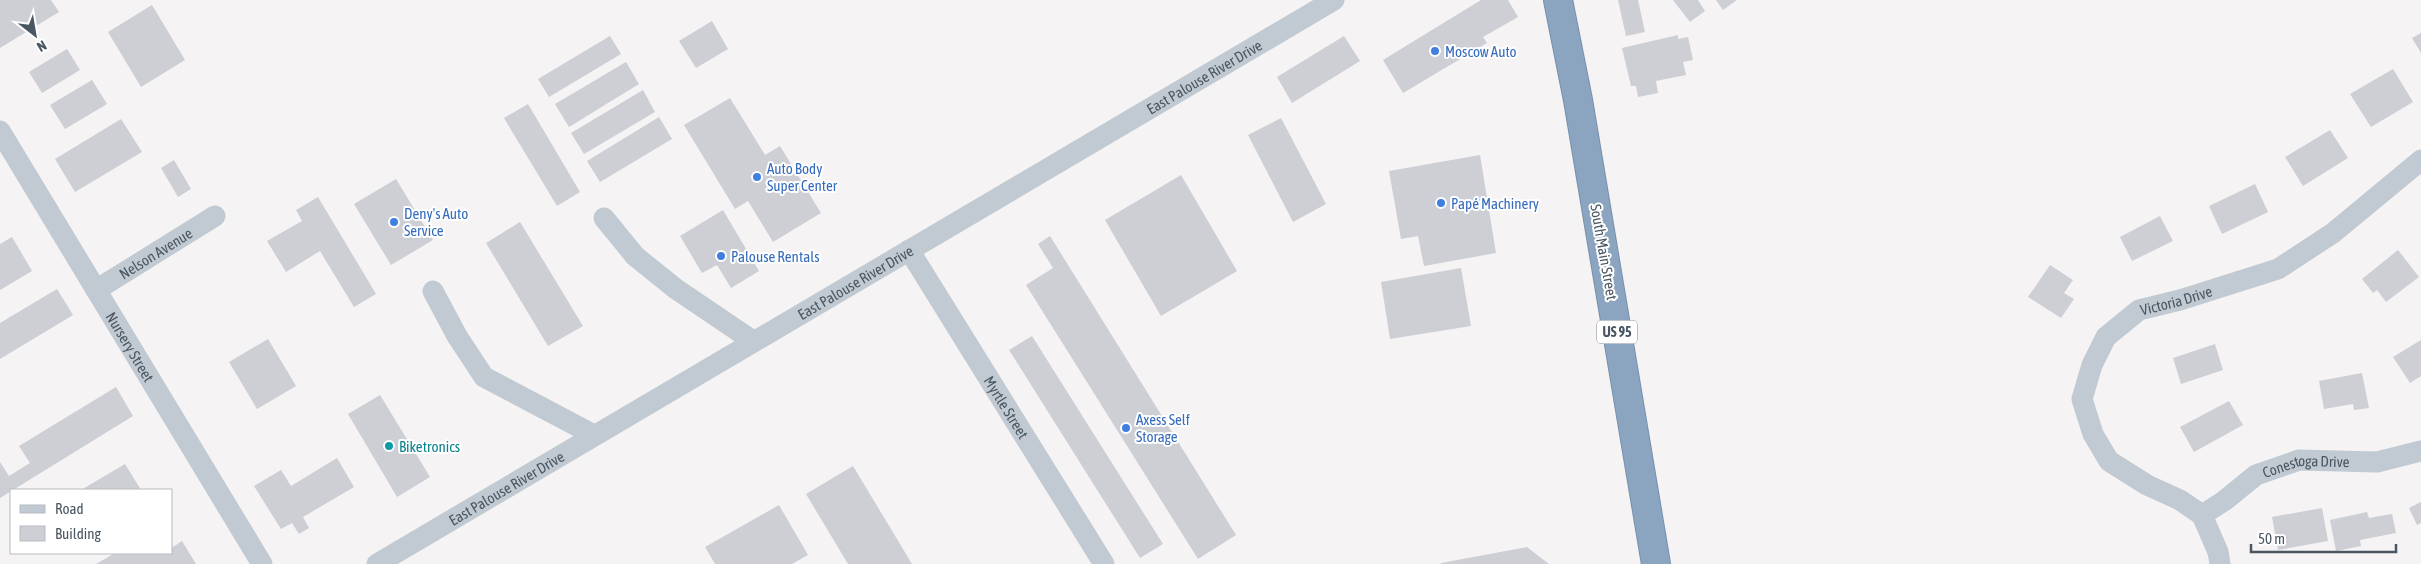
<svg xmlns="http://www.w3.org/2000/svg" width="2421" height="564" font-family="'Asap Condensed',sans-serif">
  <rect width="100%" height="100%" fill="#f5f3f3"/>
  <g fill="#cdcfd5">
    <polygon points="0,0 51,0 59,12 0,48"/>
    <polygon points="1481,0 1508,0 1518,17 1483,37 1487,43 1403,93 1383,60"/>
    <polygon points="1618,0 1638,0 1645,32 1626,36"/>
    <polygon points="1673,0 1698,0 1705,11 1690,22"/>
    <polygon points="1716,0 1737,0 1723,10"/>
    <polygon points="152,5 185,60 141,87 108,32"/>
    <polygon points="712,21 728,49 696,68 679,41"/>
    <polygon points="2421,33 2421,53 2412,38"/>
    <polygon points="1678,35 1678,39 1688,37 1693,60 1683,62 1686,75 1656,81 1658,93 1638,97 1636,86 1631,86 1622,48"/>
    <polygon points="610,36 621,54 549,97 538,79"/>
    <polygon points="1344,36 1360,61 1292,103 1277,77"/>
    <polygon points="67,49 80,70 42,93 29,72"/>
    <polygon points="626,62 639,84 569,127 555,104"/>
    <polygon points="2393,69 2413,102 2371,127 2350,94"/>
    <polygon points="92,80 107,104 65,129 50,105"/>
    <polygon points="643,90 655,112 584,154 571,133"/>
    <polygon points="730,98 765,155 780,146 821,213 773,242 748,201 735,209 684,125"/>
    <polygon points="528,104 580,192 557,206 504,118"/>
    <polygon points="659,117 672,139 600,182 587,161"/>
    <polygon points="1281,118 1326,204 1293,222 1248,135"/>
    <polygon points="121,119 142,152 75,192 55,159"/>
    <polygon points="2330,130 2348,158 2303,186 2285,157"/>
    <polygon points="1480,155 1496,253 1424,266 1418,236 1401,239 1389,171"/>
    <polygon points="174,160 191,189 178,197 161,168"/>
    <polygon points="1181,175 1237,271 1161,316 1105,220"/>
    <polygon points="396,179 433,240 391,265 354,204"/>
    <polygon points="2255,184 2268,212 2222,234 2209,206"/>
    <polygon points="318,197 376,294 354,307 320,251 286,272 267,241 302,221 296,210"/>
    <polygon points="723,210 759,271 731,288 717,265 702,273 680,236"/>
    <polygon points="2160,216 2173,241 2132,261 2120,237"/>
    <polygon points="520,222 583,326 548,346 486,243"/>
    <polygon points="1050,236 1236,535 1198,559 1026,285 1053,268 1038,244"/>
    <polygon points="12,237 32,271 0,290 0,244"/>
    <polygon points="2398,250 2419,277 2386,302 2377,290 2373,293 2362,279"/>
    <polygon points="2050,265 2073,280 2064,293 2074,299 2061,318 2028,297"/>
    <polygon points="1461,268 1471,326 1390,339 1381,282"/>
    <polygon points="57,289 73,315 0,359 0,323"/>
    <polygon points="1032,336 1163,544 1140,558 1009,350"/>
    <polygon points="268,339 296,386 257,409 229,362"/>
    <polygon points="2421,340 2421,376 2410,383 2393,357"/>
    <polygon points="2215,344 2223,370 2181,384 2173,358"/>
    <polygon points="2362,373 2369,408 2354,410 2353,404 2324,409 2319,381"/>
    <polygon points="116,387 133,416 0,498 0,462 9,476 30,463 19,446"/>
    <polygon points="380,395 430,477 397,497 348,414"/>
    <polygon points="2229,401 2243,425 2194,452 2180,427"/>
    <polygon points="337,458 354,487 303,517 309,528 299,534 292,523 281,529 254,486 281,470 291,486"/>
    <polygon points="125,464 141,490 81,490"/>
    <polygon points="853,466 912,564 848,564 806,494"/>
    <polygon points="2421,502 2421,523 2417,525 2409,508"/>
    <polygon points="779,505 808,555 792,564 715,564 705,547"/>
    <polygon points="2322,508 2328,541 2278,550 2272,517"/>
    <polygon points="2367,512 2369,518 2392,514 2396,533 2360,540 2361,546 2336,551 2330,520"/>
    <polygon points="182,541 196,564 96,564 115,553 171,553 171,543 173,547"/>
    <polygon points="1527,547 1549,564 1441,564 1441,563"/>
  </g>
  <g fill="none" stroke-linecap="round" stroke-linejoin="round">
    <g stroke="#7690ad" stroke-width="30">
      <polyline id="highway" points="1558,0 1578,100 1656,564"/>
    </g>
    <g stroke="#c1cad2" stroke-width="21">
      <path id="s1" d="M0,131L262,564"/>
      <polyline points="604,218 635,256 676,289 753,341"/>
      <path id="s2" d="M909,250L1104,564"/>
      <path id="s3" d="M96,290L215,216"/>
      <polyline points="433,291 457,336 484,377 594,435"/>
      <path id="s4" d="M2202,515L2224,501L2256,475L2299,460L2377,462L2421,451"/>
      <path id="s5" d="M377,564L1334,0"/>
      <path id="s6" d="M2220,564L2218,552L2202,515L2180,500L2147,485L2109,461L2093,434L2082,399L2092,365L2106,337L2139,310L2180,300L2278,269L2333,233L2421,160"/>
    </g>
    <use href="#highway" stroke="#8ba5c1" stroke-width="28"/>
  </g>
  <g fill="#3f7fe0" stroke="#fff" stroke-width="2">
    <circle cx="1435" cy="51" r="5"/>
    <circle cx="757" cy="177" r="5"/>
    <circle cx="1441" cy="203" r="5"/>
    <circle cx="394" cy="222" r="5"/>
    <circle cx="721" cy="256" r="5"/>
    <circle cx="1126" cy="428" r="5"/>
  </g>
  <circle fill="#0f9aa8" stroke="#fff" stroke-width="2" cx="389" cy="446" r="5"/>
  <g text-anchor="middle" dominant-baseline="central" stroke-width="4" stroke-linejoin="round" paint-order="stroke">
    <rect fill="#fff" stroke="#808990" stroke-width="1" x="1597" y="320.5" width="40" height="23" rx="4"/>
    <g font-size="14" font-weight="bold" fill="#4a5661">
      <text x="1617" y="332">US 95</text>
    </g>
    <g font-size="15" fill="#366cbe" stroke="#fff" text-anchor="start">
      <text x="1445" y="51">Moscow Auto</text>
      <text x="767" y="168">Auto Body<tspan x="767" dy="17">Super Center</tspan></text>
      <text x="1451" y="203">Papé Machinery</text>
      <text x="404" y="213">Deny's Auto<tspan x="404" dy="17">Service</tspan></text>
      <text x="731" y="256">Palouse Rentals</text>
      <text x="1136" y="419">Axess Self<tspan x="1136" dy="17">Storage</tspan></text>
    </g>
    <g font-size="15" fill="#4a5661" stroke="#fff">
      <text stroke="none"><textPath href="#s5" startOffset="960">East Palouse River Drive</textPath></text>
      <text transform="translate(1604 252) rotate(80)">South Main Street</text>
      <text stroke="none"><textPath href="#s3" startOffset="70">Nelson Avenue</textPath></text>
      <text stroke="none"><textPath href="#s5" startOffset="555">East Palouse River Drive</textPath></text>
      <text stroke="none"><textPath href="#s6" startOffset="376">Victoria Drive</textPath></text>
      <text stroke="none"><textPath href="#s1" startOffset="252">Nursery Street</textPath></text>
      <text stroke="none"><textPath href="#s2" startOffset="185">Myrtle Street</textPath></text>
      <text stroke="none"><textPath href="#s4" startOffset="119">Conestoga Drive</textPath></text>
      <text stroke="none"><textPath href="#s5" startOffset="150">East Palouse River Drive</textPath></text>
    </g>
    <g font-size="15" fill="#0d838f" stroke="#fff" text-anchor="start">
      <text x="399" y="446">Biketronics</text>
    </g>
  </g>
  <rect x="10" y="489" width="162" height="65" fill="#ffffff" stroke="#b7bbc0"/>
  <rect x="20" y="505" width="25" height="8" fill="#c1cad2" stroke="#b7bbc0"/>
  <text x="55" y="514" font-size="15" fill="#4a5661">Road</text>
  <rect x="20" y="526" width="25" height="15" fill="#cdcfd5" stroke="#b7bbc0"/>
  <text x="55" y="539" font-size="15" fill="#4a5661">Building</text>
  <g transform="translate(35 35) rotate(149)" stroke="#ffffff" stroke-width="4" paint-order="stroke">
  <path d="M0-4L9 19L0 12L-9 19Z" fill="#4a5661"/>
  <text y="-8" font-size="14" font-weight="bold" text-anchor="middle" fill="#4a5661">N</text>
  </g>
  <path d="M2251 544v8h145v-8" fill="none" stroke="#4a5661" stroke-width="2.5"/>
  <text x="2258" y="544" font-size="15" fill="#4a5661" stroke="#ffffff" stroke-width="4" paint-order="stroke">50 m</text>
</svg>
